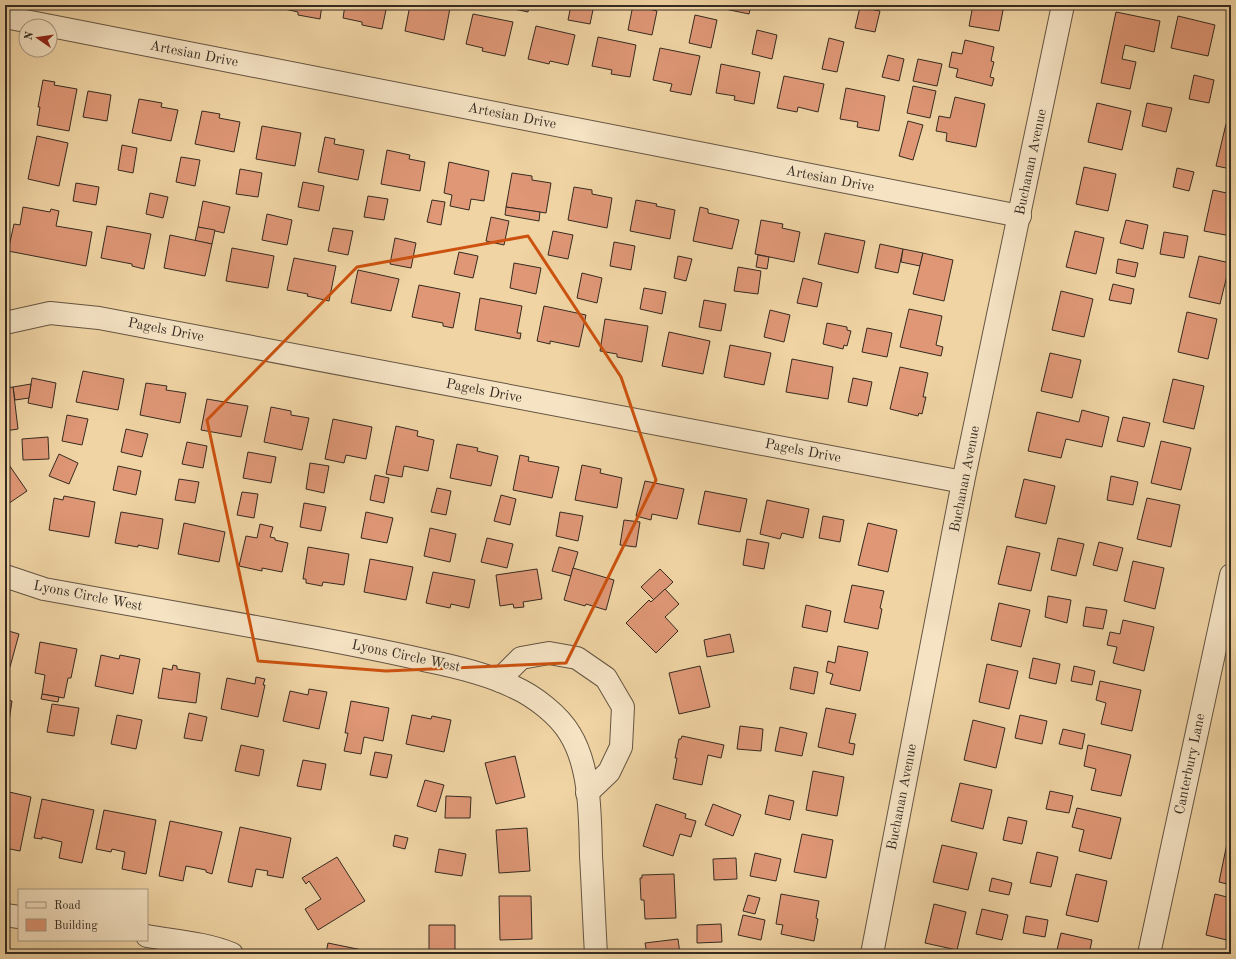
<svg xmlns="http://www.w3.org/2000/svg" width="1236" height="959" font-family="'Old Standard TT',serif">
  <rect width="100%" height="100%" fill="#f0d4a4"/>
  <filter id="stains"><feTurbulence type="fractalNoise" baseFrequency=".005" numOctaves="4"/><feColorMatrix values="0 0 0 0 .2 0 0 0 0 .09 0 0 0 0 .02 0 0 0 .5 -.17"/></filter>
  <radialGradient id="worn" r=".72"><stop offset=".6" stop-color="#630" stop-opacity="0"/><stop offset="1" stop-color="#630" stop-opacity=".3"/></radialGradient>
  <g fill="#df9776" stroke="#352b21">
    <polygon points="243,5 256,5 256,8"/>
    <polygon points="281,5 322,5 320,19 298,15 298,12 280,8"/>
    <polygon points="345,5 387,5 382,29 362,25 362,22 343,18"/>
    <polygon points="410,5 432,5 450,8 444,40 405,31"/>
    <polygon points="505,5 529,5 528,12 505,7"/>
    <polygon points="571,5 594,5 590,24 568,20"/>
    <polygon points="633,5 657,11 652,35 628,30"/>
    <polygon points="726,5 751,5 749,14 725,9"/>
    <polygon points="973,5 1004,5 999,31 969,26"/>
    <polygon points="860,7 880,11 875,32 855,28"/>
    <polygon points="1116,12 1160,21 1154,52 1125,45 1122,59 1136,62 1130,89 1101,83"/>
    <polygon points="473,14 513,22 505,56 482,51 483,48 466,44"/>
    <polygon points="695,15 717,20 711,48 689,43"/>
    <polygon points="1178,16 1215,25 1208,56 1171,48"/>
    <polygon points="536,26 575,35 568,65 550,61 549,64 528,59"/>
    <polygon points="757,30 777,35 772,59 752,54"/>
    <polygon points="598,37 636,45 630,77 611,74 612,70 592,66"/>
    <polygon points="829,38 844,42 837,72 822,69"/>
    <polygon points="965,40 994,47 991,61 994,62 990,77 994,78 992,86 956,77 958,69 949,67 952,52 962,54"/>
    <polygon points="660,48 700,56 691,95 670,91 672,84 653,80"/>
    <polygon points="888,55 904,59 899,81 882,77"/>
    <polygon points="918,59 942,64 937,86 913,81"/>
    <polygon points="721,64 760,72 754,104 734,100 735,96 716,93"/>
    <polygon points="1194,75 1214,80 1209,103 1189,99"/>
    <polygon points="784,76 824,84 818,112 798,107 797,112 777,108"/>
    <polygon points="43,80 55,82 54,85 77,89 69,131 37,125 40,107 38,107"/>
    <polygon points="913,86 936,91 930,118 907,113"/>
    <polygon points="846,88 885,96 879,131 857,127 858,122 840,119"/>
    <polygon points="88,91 111,95 107,121 83,117"/>
    <polygon points="955,97 985,104 976,147 946,141 947,133 936,131 939,116 950,118"/>
    <polygon points="139,99 162,103 161,107 178,110 171,141 132,133"/>
    <polygon points="1097,103 1131,111 1122,150 1088,142"/>
    <polygon points="1147,103 1172,108 1166,132 1142,126"/>
    <polygon points="202,111 220,114 219,118 240,122 234,152 195,144"/>
    <polygon points="908,121 923,125 913,160 899,156"/>
    <polygon points="1226,124 1231,126 1231,169 1216,166"/>
    <polygon points="262,126 301,133 295,166 256,159"/>
    <polygon points="37,136 68,143 59,186 28,179"/>
    <polygon points="325,137 335,139 334,144 364,150 358,180 318,172"/>
    <polygon points="122,145 137,148 133,173 118,170"/>
    <polygon points="387,150 410,155 409,159 425,162 420,191 381,184"/>
    <polygon points="181,157 200,160 195,186 176,182"/>
    <polygon points="449,162 489,171 484,201 471,199 469,210 450,206 452,195 444,193"/>
    <polygon points="1084,167 1116,174 1108,211 1076,204"/>
    <polygon points="1177,168 1194,172 1189,191 1173,187"/>
    <polygon points="240,169 262,173 258,197 236,194"/>
    <polygon points="512,173 532,176 532,180 551,183 546,213 506,207"/>
    <polygon points="303,182 324,186 319,211 298,207"/>
    <polygon points="76,183 99,187 96,205 73,201"/>
    <polygon points="574,187 592,190 592,194 612,198 607,228 568,220"/>
    <polygon points="1213,190 1231,194 1231,236 1204,231"/>
    <polygon points="150,193 168,197 163,218 146,214"/>
    <polygon points="368,196 388,199 384,220 364,217"/>
    <polygon points="432,200 445,202 441,225 427,222"/>
    <polygon points="636,200 657,204 656,206 675,210 670,239 630,231"/>
    <polygon points="203,201 230,207 224,233 198,227"/>
    <polygon points="23,207 50,212 51,209 59,211 56,226 92,232 86,266 8,251 14,224 20,225"/>
    <polygon points="506,207 540,212 539,221 505,215"/>
    <polygon points="700,207 708,209 708,213 739,220 732,249 693,241"/>
    <polygon points="267,214 292,220 287,245 262,240"/>
    <polygon points="491,217 509,221 504,245 486,241"/>
    <polygon points="761,220 783,224 782,228 800,232 794,262 755,254"/>
    <polygon points="1126,220 1148,225 1143,249 1120,243"/>
    <polygon points="107,226 151,234 144,269 132,266 132,264 101,258"/>
    <polygon points="198,227 215,230 212,244 195,241"/>
    <polygon points="333,228 353,231 348,255 328,251"/>
    <polygon points="553,231 573,235 568,259 548,255"/>
    <polygon points="1075,231 1104,238 1096,274 1066,267"/>
    <polygon points="1164,232 1188,236 1184,258 1160,254"/>
    <polygon points="825,233 865,241 858,273 818,264"/>
    <polygon points="170,235 212,244 205,276 164,268"/>
    <polygon points="395,238 416,243 411,268 390,264"/>
    <polygon points="614,242 635,246 631,270 610,266"/>
    <polygon points="880,244 903,249 898,273 875,268"/>
    <polygon points="232,248 274,256 268,288 226,281"/>
    <polygon points="903,249 923,253 920,266 901,262"/>
    <polygon points="459,252 478,256 473,278 454,274"/>
    <polygon points="923,253 953,260 944,301 913,294"/>
    <polygon points="758,255 769,257 767,269 756,267"/>
    <polygon points="678,256 692,259 686,281 674,278"/>
    <polygon points="1199,256 1230,263 1220,304 1189,297"/>
    <polygon points="294,258 336,266 329,301 307,296 308,294 287,290"/>
    <polygon points="1118,259 1138,263 1135,277 1116,273"/>
    <polygon points="514,263 541,268 536,294 510,288"/>
    <polygon points="738,267 761,271 758,294 734,291"/>
    <polygon points="358,270 399,279 391,311 351,303"/>
    <polygon points="582,273 602,278 597,303 577,298"/>
    <polygon points="803,278 822,283 817,307 797,303"/>
    <polygon points="1113,284 1134,289 1131,304 1109,300"/>
    <polygon points="419,285 460,293 453,328 443,326 443,323 412,317"/>
    <polygon points="644,288 666,292 662,314 640,309"/>
    <polygon points="1061,291 1093,299 1084,337 1052,330"/>
    <polygon points="480,298 522,306 517,333 521,333 520,339 475,330"/>
    <polygon points="704,300 726,304 721,331 699,327"/>
    <polygon points="544,306 586,315 579,347 550,341 550,344 537,341"/>
    <polygon points="909,309 942,316 936,345 943,347 941,356 900,347"/>
    <polygon points="770,310 790,315 784,342 764,337"/>
    <polygon points="1187,312 1217,319 1208,359 1178,352"/>
    <polygon points="605,319 648,326 642,362 617,357 617,354 600,351"/>
    <polygon points="827,323 847,327 847,330 851,331 847,346 844,345 843,349 823,344"/>
    <polygon points="867,328 892,333 887,357 862,352"/>
    <polygon points="669,332 710,341 703,374 662,366"/>
    <polygon points="730,345 771,353 764,385 724,377"/>
    <polygon points="1050,353 1081,360 1072,398 1041,391"/>
    <polygon points="792,359 833,367 828,399 786,392"/>
    <polygon points="900,367 928,373 923,397 926,397 922,414 919,413 918,416 890,409"/>
    <polygon points="83,371 124,379 118,410 76,402"/>
    <polygon points="32,378 56,383 52,408 28,403"/>
    <polygon points="853,378 872,382 867,406 848,402"/>
    <polygon points="1173,379 1204,386 1194,429 1163,422"/>
    <polygon points="146,383 167,386 166,390 186,393 180,423 140,415"/>
    <polygon points="31,384 29,398 15,400 13,387"/>
    <polygon points="13,387 18,429 5,431 5,388"/>
    <polygon points="207,399 248,406 241,437 201,430"/>
    <polygon points="271,407 291,411 291,415 309,418 302,450 264,442"/>
    <polygon points="1082,410 1109,417 1102,447 1066,439 1061,458 1028,451 1037,412 1079,422"/>
    <polygon points="67,415 88,419 82,445 62,441"/>
    <polygon points="1123,417 1150,423 1144,447 1117,441"/>
    <polygon points="333,419 372,427 366,459 346,455 344,463 325,459"/>
    <polygon points="396,426 418,431 417,436 434,440 428,471 404,466 402,477 386,474"/>
    <polygon points="126,429 148,434 142,457 121,452"/>
    <polygon points="48,437 49,459 23,460 22,439"/>
    <polygon points="1161,441 1191,448 1181,490 1151,483"/>
    <polygon points="187,442 207,446 203,468 182,464"/>
    <polygon points="457,444 478,448 477,451 498,456 491,486 450,478"/>
    <polygon points="248,452 276,457 271,483 243,478"/>
    <polygon points="59,454 78,463 69,484 49,476"/>
    <polygon points="520,455 529,457 528,461 559,467 552,498 513,490"/>
    <polygon points="5,459 27,491 5,506"/>
    <polygon points="310,463 329,466 324,493 306,489"/>
    <polygon points="582,465 601,469 600,473 622,478 617,508 575,500"/>
    <polygon points="118,466 141,471 136,495 113,490"/>
    <polygon points="375,475 389,478 384,503 370,500"/>
    <polygon points="1111,476 1138,482 1133,505 1107,500"/>
    <polygon points="179,479 199,482 195,503 175,500"/>
    <polygon points="1024,479 1055,486 1046,524 1015,517"/>
    <polygon points="645,481 684,489 677,519 652,514 651,520 636,516"/>
    <polygon points="437,488 451,491 446,515 431,512"/>
    <polygon points="705,491 747,499 740,532 698,524"/>
    <polygon points="242,492 258,494 254,518 237,515"/>
    <polygon points="501,495 516,499 510,525 494,521"/>
    <polygon points="64,496 95,502 89,537 49,530 54,498 63,500"/>
    <polygon points="1147,498 1180,505 1171,547 1137,539"/>
    <polygon points="767,500 809,509 803,538 782,533 780,539 760,534"/>
    <polygon points="304,503 326,507 321,531 300,527"/>
    <polygon points="121,512 163,519 158,549 138,545 138,547 115,543"/>
    <polygon points="366,512 393,518 387,543 361,538"/>
    <polygon points="560,512 583,516 578,541 556,536"/>
    <polygon points="823,516 844,520 840,542 819,538"/>
    <polygon points="624,520 640,522 636,547 620,545"/>
    <polygon points="184,523 225,532 219,562 178,554"/>
    <polygon points="868,523 897,530 888,572 858,565"/>
    <polygon points="260,524 273,527 270,537 275,538 275,540 288,543 282,572 262,568 262,571 239,566 246,536 257,538"/>
    <polygon points="430,528 456,534 450,562 424,556"/>
    <polygon points="487,538 513,544 507,568 481,562"/>
    <polygon points="1058,538 1084,544 1076,576 1051,570"/>
    <polygon points="747,539 769,543 764,569 743,565"/>
    <polygon points="1099,542 1123,548 1117,571 1093,565"/>
    <polygon points="1007,546 1040,553 1031,591 998,584"/>
    <polygon points="308,547 349,554 344,585 323,582 322,586 306,583 306,579 303,579"/>
    <polygon points="559,547 578,552 571,576 552,571"/>
    <polygon points="370,559 413,567 406,600 364,592"/>
    <polygon points="1133,561 1164,568 1155,609 1124,601"/>
    <polygon points="573,568 614,580 606,610 586,604 585,606 564,600"/>
    <polygon points="537,569 542,599 523,602 524,607 514,608 513,604 500,606 496,575"/>
    <polygon points="660,569 673,582 654,600 641,587"/>
    <polygon points="433,572 475,580 469,608 451,604 450,608 426,603"/>
    <polygon points="852,585 884,591 880,608 882,609 878,629 844,622"/>
    <polygon points="665,589 679,604 665,617 678,631 656,653 626,623 649,600 651,602"/>
    <polygon points="1048,596 1071,600 1067,623 1045,617"/>
    <polygon points="999,603 1030,610 1021,647 991,640"/>
    <polygon points="806,605 831,611 827,632 802,627"/>
    <polygon points="1086,607 1107,610 1103,629 1083,626"/>
    <polygon points="1123,620 1154,627 1144,671 1113,663 1117,647 1107,645 1110,632 1120,634"/>
    <polygon points="5,630 19,634 10,667 5,665"/>
    <polygon points="730,634 734,652 707,657 704,640"/>
    <polygon points="40,642 77,649 71,678 68,678 64,698 42,694 45,675 35,673"/>
    <polygon points="838,646 868,652 860,691 830,684 833,674 826,672 828,661 835,663"/>
    <polygon points="101,655 119,659 120,655 140,659 133,694 95,686"/>
    <polygon points="1033,658 1060,664 1056,684 1029,678"/>
    <polygon points="987,664 1018,671 1009,709 979,702"/>
    <polygon points="173,665 177,666 177,669 200,673 196,703 158,698 163,668 172,670"/>
    <polygon points="700,666 710,707 679,714 669,673"/>
    <polygon points="1074,666 1095,671 1092,685 1071,681"/>
    <polygon points="794,667 818,672 814,694 790,689"/>
    <polygon points="256,677 265,679 263,685 265,685 258,717 221,709 227,678 255,684"/>
    <polygon points="1100,681 1141,690 1132,731 1101,724 1106,703 1096,700"/>
    <polygon points="309,689 327,692 319,729 283,721 290,691 308,695"/>
    <polygon points="42,694 59,697 58,702 41,699"/>
    <polygon points="5,699 12,701 8,728 5,727"/>
    <polygon points="351,701 389,708 383,741 364,737 361,754 344,751 348,733 345,733"/>
    <polygon points="52,704 79,708 74,736 47,732"/>
    <polygon points="826,708 856,714 849,743 855,744 853,755 818,747"/>
    <polygon points="189,713 207,717 202,741 184,738"/>
    <polygon points="117,715 142,720 136,749 111,744"/>
    <polygon points="412,715 431,719 432,716 451,720 444,752 406,744"/>
    <polygon points="1020,715 1047,721 1042,744 1015,738"/>
    <polygon points="973,720 1005,728 996,768 964,760"/>
    <polygon points="740,726 763,729 761,751 737,749"/>
    <polygon points="780,727 807,733 802,756 775,751"/>
    <polygon points="1063,729 1085,734 1082,749 1059,744"/>
    <polygon points="682,736 724,745 721,758 708,755 702,785 673,779 677,758 675,758 679,739 681,739"/>
    <polygon points="241,745 264,750 259,776 235,771"/>
    <polygon points="1088,745 1131,755 1121,796 1091,790 1096,769 1084,766"/>
    <polygon points="375,752 392,755 387,778 370,775"/>
    <polygon points="515,756 525,797 496,804 485,763"/>
    <polygon points="303,760 326,764 321,790 297,786"/>
    <polygon points="813,771 844,777 837,816 806,810"/>
    <polygon points="425,780 444,785 436,812 417,806"/>
    <polygon points="960,783 992,790 983,829 951,821"/>
    <polygon points="5,791 31,797 20,851 5,848"/>
    <polygon points="1050,791 1073,796 1069,813 1046,809"/>
    <polygon points="769,795 794,801 790,820 765,814"/>
    <polygon points="446,796 471,797 470,818 445,818"/>
    <polygon points="42,799 94,810 82,863 59,858 62,842 42,837 42,839 34,838"/>
    <polygon points="656,804 686,814 685,818 696,821 691,837 680,834 673,856 643,846"/>
    <polygon points="713,804 741,815 733,836 705,825"/>
    <polygon points="1077,808 1121,818 1111,859 1079,851 1084,830 1072,827"/>
    <polygon points="104,810 156,820 146,874 122,869 125,852 112,849 111,852 96,849"/>
    <polygon points="1008,817 1027,821 1022,844 1003,840"/>
    <polygon points="170,821 222,832 212,874 206,872 206,870 186,866 183,881 159,876"/>
    <polygon points="240,827 291,838 283,878 267,875 268,871 256,869 252,887 228,882"/>
    <polygon points="527,828 530,871 499,873 496,830"/>
    <polygon points="1230,829 1231,829 1231,885 1219,882"/>
    <polygon points="802,834 833,840 826,878 794,872"/>
    <polygon points="395,835 408,838 405,849 393,846"/>
    <polygon points="942,845 977,853 968,890 933,882"/>
    <polygon points="439,849 466,854 462,876 435,872"/>
    <polygon points="1037,852 1058,857 1051,887 1030,883"/>
    <polygon points="755,853 781,859 776,881 750,876"/>
    <polygon points="337,857 365,901 318,930 305,909 321,899 309,881 306,884 302,878"/>
    <polygon points="736,858 737,879 714,880 713,859"/>
    <polygon points="674,874 676,918 645,919 644,900 641,900 640,878 642,878 642,875"/>
    <polygon points="1076,874 1107,881 1098,922 1066,915"/>
    <polygon points="992,878 1012,883 1009,895 989,891"/>
    <polygon points="781,894 819,901 816,918 818,919 814,941 781,934 783,925 776,924"/>
    <polygon points="1215,894 1231,898 1231,941 1206,935"/>
    <polygon points="748,895 760,898 755,914 743,911"/>
    <polygon points="499,896 531,896 532,939 500,940"/>
    <polygon points="934,904 966,912 957,950 925,943"/>
    <polygon points="982,909 1008,915 1002,940 976,934"/>
    <polygon points="743,915 765,920 761,940 738,935"/>
    <polygon points="1026,916 1048,920 1045,937 1023,933"/>
    <polygon points="721,924 722,942 697,943 697,925"/>
    <polygon points="429,925 455,925 455,950 429,951"/>
    <polygon points="1061,933 1092,940 1089,954 1056,954"/>
    <polygon points="678,939 680,954 647,954 645,943"/>
    <polygon points="328,943 367,951 367,954 329,954 326,953"/>
  </g>
  <g fill="none" stroke-linecap="round" stroke-linejoin="round">
    <g stroke="#645542" stroke-width="24">
      <g id="minor">
        <polyline points="5,17 1020,216"/>
        <polyline points="5,323 50,313 99,318 963,482"/>
        <path d="M5,576L44,589C135,605 226,622 317,638C354,645 391,652 428,661C458,667 487,674 514,687C534,696 559,715 570,734C591,768 590,818 591,856C593,889 594,921 596,954"/>
        <polyline points="500,681 506,673 521,658 549,653 577,658 606,678 623,707 621,747 609,772 587,793"/>
        <polyline points="5,915 19,917"/>
        <path d="M147,936C175,941 206,943 232,954"/>
        <polyline points="872,954 963,482 1063,5"/>
        <polyline points="1149,954 1231,575"/>
      </g>
    </g>
    <use href="#minor" stroke="#f5e3c4" stroke-width="22"/>
  </g>
  <path fill="none" stroke="#cd520f" stroke-width="3" stroke-linejoin="round" d="M528,236L621,377L656,480L566,663L386,671L258,661L207,420L357,267Z"/>
  <g text-anchor="middle" dominant-baseline="central" stroke-width="4" stroke-linejoin="round" paint-order="stroke">
    <g font-size="14" fill="#352b21" stroke="#f5e3c4">
      <text transform="translate(194 54) rotate(11)">Artesian Drive</text>
      <text transform="translate(512 116) rotate(11)">Artesian Drive</text>
      <text transform="translate(1031 162) rotate(-78)">Buchanan Avenue</text>
      <text transform="translate(830 179) rotate(11)">Artesian Drive</text>
      <text transform="translate(166 330) rotate(11)">Pagels Drive</text>
      <text transform="translate(484 391) rotate(11)">Pagels Drive</text>
      <text transform="translate(803 451) rotate(11)">Pagels Drive</text>
      <text transform="translate(965 479) rotate(-79)">Buchanan Avenue</text>
      <text transform="translate(88 596) rotate(11)">Lyons Circle West</text>
      <text transform="translate(406 656) rotate(12)">Lyons Circle West</text>
      <text transform="translate(1190 764) rotate(-78)">Canterbury Lane</text>
      <text transform="translate(902 797) rotate(-79)">Buchanan Avenue</text>
    </g>
  </g>
  <rect width="1236" height="959" fill="none" stroke="#f0d4a4" stroke-width="20"/>
  <rect x="6" y="6" width="1224" height="947" fill="none" stroke="#352b21" stroke-width="2"/>
  <rect x="10" y="10" width="1216" height="939" fill="none" stroke="#352b21"/>
  <rect x="18" y="889" width="130" height="52" fill="#f5e3c4" stroke="#a89983"/>
  <rect x="26" y="902" width="20" height="6" fill="#f5e3c4" stroke="#a89983"/>
  <text x="54" y="909" font-size="12" fill="#352b21">Road</text>
  <rect x="26" y="919" width="20" height="12" fill="#df9776" stroke="#a89983"/>
  <text x="54" y="929" font-size="12" fill="#352b21">Building</text>
  <g transform="translate(38 38) rotate(283)"><circle r="19" fill="#f5e3c4" stroke="#a89983"/>
  <path d="M0-3L7 15L0 10L-7 15Z" fill="#8f2418"/>
  <text y="-6" font-size="11" font-weight="bold" text-anchor="middle" fill="#352b21">N</text>
  </g>
  <rect width="100%" height="100%" filter="url(#stains)"/>
  <rect width="100%" height="100%" fill="url(#worn)"/>
</svg>
